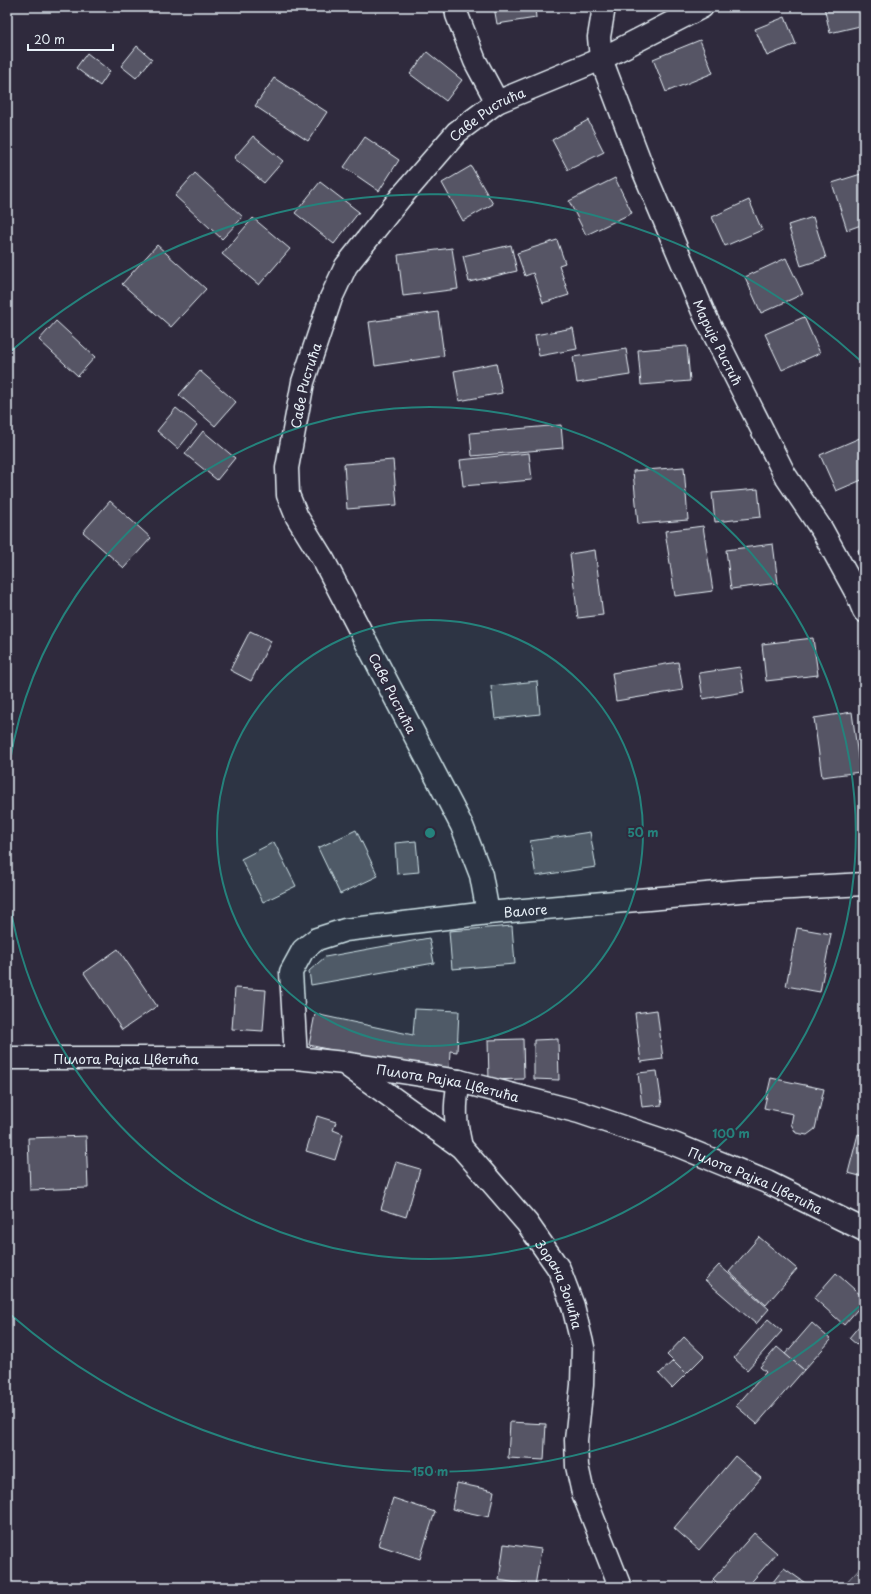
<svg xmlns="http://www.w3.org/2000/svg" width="871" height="1594" font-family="'Playpen Sans',sans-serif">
  <rect width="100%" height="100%" fill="#2f2a3d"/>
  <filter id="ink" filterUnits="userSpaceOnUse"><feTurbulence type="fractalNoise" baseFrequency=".025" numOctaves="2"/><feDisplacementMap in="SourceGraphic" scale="8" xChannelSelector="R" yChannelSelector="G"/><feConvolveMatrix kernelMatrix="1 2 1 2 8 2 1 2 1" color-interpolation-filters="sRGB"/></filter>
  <g filter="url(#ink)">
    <polygon fill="#464455" stroke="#979aa6" points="864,1563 864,1587 842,1587"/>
    <g fill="#575565" stroke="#e8f1f8">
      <polygon points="494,7 535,7 536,18 497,24"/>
      <polygon points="824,7 864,7 864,25 830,33"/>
      <polygon points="785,17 796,44 767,56 755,29"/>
      <polygon points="700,40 713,73 666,92 653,59"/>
      <polygon points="137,46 152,59 136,78 121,66"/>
      <polygon points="427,52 462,80 446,101 410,74"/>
      <polygon points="87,53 110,71 100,86 76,68"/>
      <polygon points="274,78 327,112 308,141 255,106"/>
      <polygon points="588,120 604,152 568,170 552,140"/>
      <polygon points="253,136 283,161 264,183 234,158"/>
      <polygon points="365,137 399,160 379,191 344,167"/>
      <polygon points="471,166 493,204 463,221 442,183"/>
      <polygon points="195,173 243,217 222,239 175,196"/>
      <polygon points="864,173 864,224 847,230 832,183"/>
      <polygon points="615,178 632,213 586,235 569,201"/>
      <polygon points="320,182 359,212 334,244 295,213"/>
      <polygon points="749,200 762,230 725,246 712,217"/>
      <polygon points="813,217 826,258 801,266 788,225"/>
      <polygon points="253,218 290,249 259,285 222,254"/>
      <polygon points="557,240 565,263 559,265 569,295 543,303 533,273 525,276 517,253"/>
      <polygon points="157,245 206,289 171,327 122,284"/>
      <polygon points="511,245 517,271 469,282 463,256"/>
      <polygon points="452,248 458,289 403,296 398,255"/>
      <polygon points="786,258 803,294 761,313 745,277"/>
      <polygon points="438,312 444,356 375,366 369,322"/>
      <polygon points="804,317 820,353 782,370 765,334"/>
      <polygon points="56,321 95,357 78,376 39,340"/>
      <polygon points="573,328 577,349 539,356 535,335"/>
      <polygon points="687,346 690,381 641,385 638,350"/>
      <polygon points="626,349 630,375 577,383 573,357"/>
      <polygon points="496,363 502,393 459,401 454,371"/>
      <polygon points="200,371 236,402 215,426 179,395"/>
      <polygon points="176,408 197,425 178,449 157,431"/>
      <polygon points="561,425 563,448 472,456 470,433"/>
      <polygon points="203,431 235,458 217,480 185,454"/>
      <polygon points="862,437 864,442 864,479 836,491 820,455"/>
      <polygon points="529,453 532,480 463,486 460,460"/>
      <polygon points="393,460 397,505 347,509 344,464"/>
      <polygon points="684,467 688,520 638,524 633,471"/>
      <polygon points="758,489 761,517 715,522 712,493"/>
      <polygon points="110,501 151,538 124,568 83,532"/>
      <polygon points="703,526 713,591 675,596 665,531"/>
      <polygon points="773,544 778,583 731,589 726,550"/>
      <polygon points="864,548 864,568 858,550"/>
      <polygon points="595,550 603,615 578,618 570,554"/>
      <polygon points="250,631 271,641 251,681 230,670"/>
      <polygon points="813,638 818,675 766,681 762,644"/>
      <polygon points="678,662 683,690 616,701 612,673"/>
      <polygon points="740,667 744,692 703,699 699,673"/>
      <polygon points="537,681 540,714 495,719 491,686"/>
      <polygon points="852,712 860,772 822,777 814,718"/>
      <polygon points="356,830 378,876 340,894 318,848"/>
      <polygon points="590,832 596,867 536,876 530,841"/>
      <polygon points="416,841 419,872 397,874 395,843"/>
      <polygon points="274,842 296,886 263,902 241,859"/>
      <polygon points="512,926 515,964 452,969 449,931"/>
      <polygon points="797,928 831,934 820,992 786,986"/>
      <polygon points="429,938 434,963 311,985 309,971 325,957"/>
      <polygon points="118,949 157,1006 122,1030 84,973"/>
      <polygon points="235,988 266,990 263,1031 232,1029"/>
      <polygon points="415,1009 459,1011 457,1052 450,1051 449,1070 411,1068 309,1045 315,1014 413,1035"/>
      <polygon points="657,1010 663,1059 641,1062 635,1013"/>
      <polygon points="523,1039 524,1079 489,1080 488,1040"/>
      <polygon points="558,1039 559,1080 534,1079 534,1040"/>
      <polygon points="657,1071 662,1105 642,1107 638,1073"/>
      <polygon points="771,1078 824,1089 815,1129 807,1135 796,1133 791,1124 793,1114 764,1108"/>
      <polygon points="317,1116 336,1122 333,1130 343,1134 335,1160 306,1151"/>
      <polygon points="858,1134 864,1136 864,1177 848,1173"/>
      <polygon points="86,1136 88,1188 30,1190 28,1138"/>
      <polygon points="396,1162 420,1169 406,1217 381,1209"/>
      <polygon points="759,1237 797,1269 766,1305 729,1272"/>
      <polygon points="719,1265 769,1309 756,1324 705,1280"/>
      <polygon points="836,1273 864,1298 864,1302 844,1325 814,1298"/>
      <polygon points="768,1319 782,1331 747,1370 734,1358"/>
      <polygon points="864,1320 864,1351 849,1338"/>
      <polygon points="812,1323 831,1340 804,1370 785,1354"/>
      <polygon points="684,1337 704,1356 686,1374 667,1355"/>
      <polygon points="777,1347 804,1370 757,1424 736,1406 766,1372 760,1367"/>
      <polygon points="673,1361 686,1374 672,1388 659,1374"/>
      <polygon points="510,1422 546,1424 544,1460 508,1458"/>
      <polygon points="735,1456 761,1478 699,1550 674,1528"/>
      <polygon points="457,1483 494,1491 489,1517 452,1509"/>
      <polygon points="393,1498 435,1512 420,1559 378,1545"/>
      <polygon points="754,1533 777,1553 747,1587 722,1587 713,1579"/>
      <polygon points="504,1544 541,1549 535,1586 499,1580"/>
      <polygon points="784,1568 808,1585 806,1587 769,1587"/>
    </g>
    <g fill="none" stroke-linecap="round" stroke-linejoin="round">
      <g stroke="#e8f1f8" stroke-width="25">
        <g id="minor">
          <polyline points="456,7 457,15 475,61 497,102"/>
          <path id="s1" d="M604,7L599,37L601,59L644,172L705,316L785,475L822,530L857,594L864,611"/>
          <path id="s2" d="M488,913L481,875L462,826L324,561L297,517L288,495L287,468L303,382L331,298L346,266L401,197L457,132L497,102L601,59L702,7"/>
          <path id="s3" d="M7,1058H296L344,1063L459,1081L579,1112L674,1144L767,1182L864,1230"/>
          <path id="s4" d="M296,1058L291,972L303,950L317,939L345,930L488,913L740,891L864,884"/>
          <path id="s5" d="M348,1066L461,1147L527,1223L559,1269L573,1306L583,1347L582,1385L576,1440L577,1466L583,1493L620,1587"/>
          <path d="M459,1081C454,1108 455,1120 461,1147"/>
        </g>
      </g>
      <use href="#minor" stroke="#2f2a3d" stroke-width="22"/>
    </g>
  </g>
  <circle cx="430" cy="833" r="213" fill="#25827c" fill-opacity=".12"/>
  <g fill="none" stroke="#25827c" stroke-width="2">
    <circle cx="430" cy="833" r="213"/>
    <path d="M7 781A426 426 0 1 1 7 885"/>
    <path d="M862 1304A639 639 0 0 1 11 1315M11 351A639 639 0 0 1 862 362"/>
  </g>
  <g text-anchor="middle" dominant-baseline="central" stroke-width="4" stroke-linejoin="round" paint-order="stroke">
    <g font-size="13" fill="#e8f1f8" stroke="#2f2a3d">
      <text stroke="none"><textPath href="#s2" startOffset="913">Саве Ристића</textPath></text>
      <text stroke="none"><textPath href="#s1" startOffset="359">Марије Ристић</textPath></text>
      <text stroke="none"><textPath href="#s2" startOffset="577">Саве Ристића</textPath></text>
      <text transform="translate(393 693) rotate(63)">Саве Ристића</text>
      <text stroke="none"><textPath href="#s4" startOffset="340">Валоге</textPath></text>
      <text stroke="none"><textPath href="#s3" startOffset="119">Пилота Рајка Цветића</textPath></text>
      <text stroke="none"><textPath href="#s3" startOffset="443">Пилота Рајка Цветића</textPath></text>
      <text stroke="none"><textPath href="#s3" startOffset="767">Пилота Рајка Цветића</textPath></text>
      <text stroke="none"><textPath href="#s5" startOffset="310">Зорана Зонића</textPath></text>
    </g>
  </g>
  <circle cx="430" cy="833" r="6" fill="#25827c" stroke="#2f2a3d" stroke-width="2"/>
  <g font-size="12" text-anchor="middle" font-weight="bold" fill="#25827c" stroke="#2f2a3d" stroke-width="4" stroke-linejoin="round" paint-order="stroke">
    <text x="643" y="837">50 m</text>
    <text x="731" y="1138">100 m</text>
    <text x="430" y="1476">150 m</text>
  </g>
  <rect width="871" height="1594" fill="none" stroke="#2f2a3d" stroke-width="24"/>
  <rect x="12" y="12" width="847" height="1570" fill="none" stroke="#e8f1f8" stroke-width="1.5" filter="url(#ink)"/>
  <path d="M28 44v6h85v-6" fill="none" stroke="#e8f1f8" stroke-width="2"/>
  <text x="34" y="44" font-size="12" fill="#e8f1f8" stroke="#2f2a3d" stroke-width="3" paint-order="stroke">20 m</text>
</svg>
